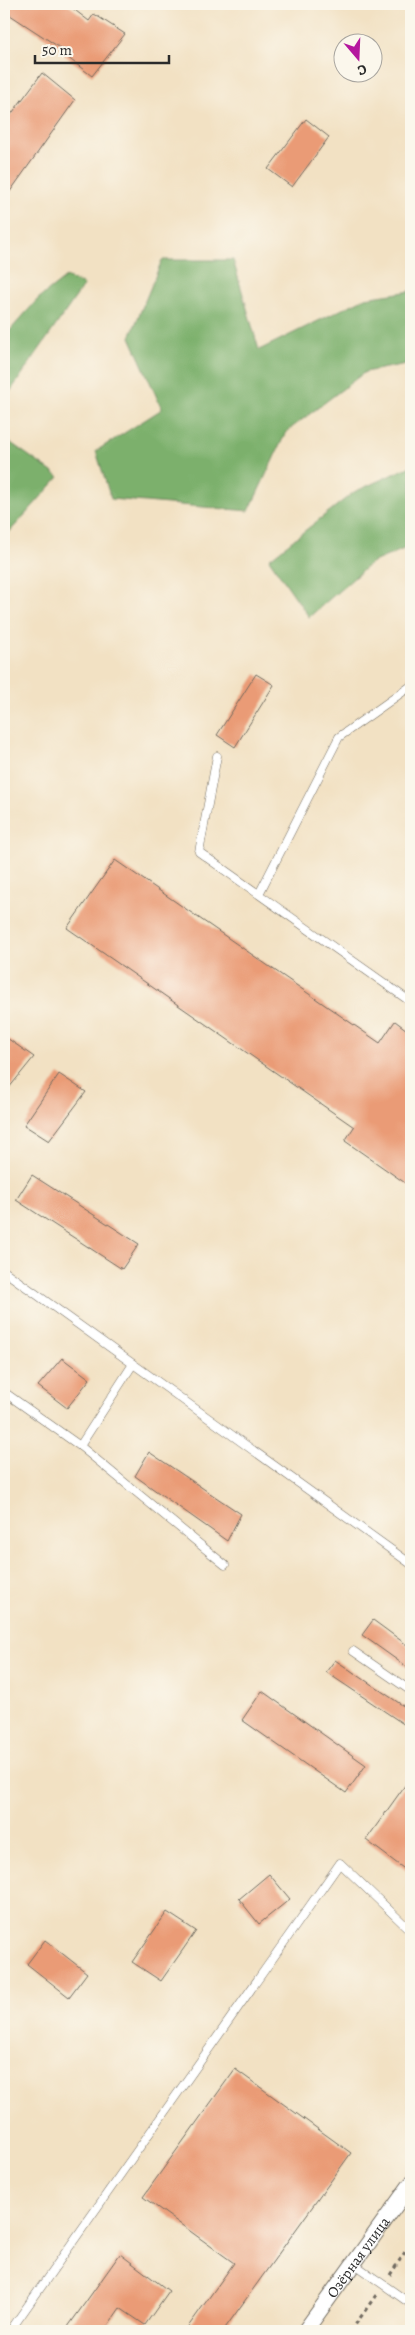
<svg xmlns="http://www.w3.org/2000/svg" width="415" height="2335" font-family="Alegreya,serif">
  <rect width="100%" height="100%" fill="#fbf7ec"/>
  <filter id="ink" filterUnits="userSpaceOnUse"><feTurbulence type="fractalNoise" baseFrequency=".02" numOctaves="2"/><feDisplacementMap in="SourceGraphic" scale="10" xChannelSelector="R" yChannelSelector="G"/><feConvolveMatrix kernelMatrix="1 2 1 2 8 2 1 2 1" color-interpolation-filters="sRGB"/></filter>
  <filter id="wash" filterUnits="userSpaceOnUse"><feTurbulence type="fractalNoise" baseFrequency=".0096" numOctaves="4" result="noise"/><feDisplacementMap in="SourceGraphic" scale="20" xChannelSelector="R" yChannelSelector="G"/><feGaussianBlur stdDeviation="1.12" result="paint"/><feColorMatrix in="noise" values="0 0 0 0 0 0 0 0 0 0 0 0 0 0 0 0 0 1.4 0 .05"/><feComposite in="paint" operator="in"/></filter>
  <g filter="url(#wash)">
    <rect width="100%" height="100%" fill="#f2e1c3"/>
    <g fill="#7bb06c" stroke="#536e4c">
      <polygon points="162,260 233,260 259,350 365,298 411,291 411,363 365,372 286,432 249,511 111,499 96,451 162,409 130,337"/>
      <polygon points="66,277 84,285 7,396 4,393 4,337 38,299"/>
      <polygon points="4,438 59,477 4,538"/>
      <polygon points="411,466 411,546 371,563 309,617 269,559 354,492"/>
    </g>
    <g id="blocks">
      <g fill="#ea9b76">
        <polygon points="4,4 67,4 89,21 94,14 125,34 92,76 63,54 65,51 4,11"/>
        <polygon points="42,73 75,100 4,200 4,124"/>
        <polygon points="306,119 329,137 292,187 268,169"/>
        <polygon points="256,674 274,685 235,747 217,735"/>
        <polygon points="115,860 380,1043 395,1021 411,1033 411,1187 345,1141 354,1127 67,928"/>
        <polygon points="4,1036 34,1057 4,1094"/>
        <polygon points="59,1074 86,1092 49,1141 24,1125"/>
        <polygon points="32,1175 139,1244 122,1269 16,1200"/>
        <polygon points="62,1358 90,1379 67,1408 38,1386"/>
        <polygon points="149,1452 241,1514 227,1541 135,1476"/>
        <polygon points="373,1620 411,1648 411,1670 362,1635"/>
        <polygon points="335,1660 411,1711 411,1729 326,1672"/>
        <polygon points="262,1691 366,1765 346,1793 242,1720"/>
        <polygon points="411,1777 411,1874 366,1840"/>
        <polygon points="269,1874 290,1899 259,1924 239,1899"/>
        <polygon points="167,1912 196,1931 161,1981 132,1962"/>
        <polygon points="45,1940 87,1973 69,1997 27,1964"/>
        <polygon points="235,2069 351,2153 223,2331 185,2331 234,2263 143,2197"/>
        <polygon points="120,2254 169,2291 145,2325 120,2308 104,2331 65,2331"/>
      </g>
    </g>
  </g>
  <g filter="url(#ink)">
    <use href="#blocks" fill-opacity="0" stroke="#716b60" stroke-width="1"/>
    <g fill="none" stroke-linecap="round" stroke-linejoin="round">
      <g stroke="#716b60" stroke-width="9">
        <g id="lane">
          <polyline points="217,756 199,852 411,1002"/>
          <polyline points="259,894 339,737 411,686"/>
          <polyline points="4,1271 411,1564"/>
          <polyline points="4,1392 80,1446 225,1565"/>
          <polyline points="80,1446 133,1364"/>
          <polyline points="353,1651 411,1691"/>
          <polyline points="354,2264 411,2304"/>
          <polyline points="10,2331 340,1863 411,1931"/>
        </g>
      </g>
      <g stroke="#716b60" stroke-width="17">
        <g id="street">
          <path id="s1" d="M305,2331L411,2184"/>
        </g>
      </g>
      <g stroke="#716b60" stroke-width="3" stroke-dasharray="4 4" stroke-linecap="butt">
        <polyline points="390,2275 411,2243"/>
        <polyline points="351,2331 376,2295"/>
      </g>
      <use href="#lane" stroke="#fff" stroke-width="8"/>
      <use href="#street" stroke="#fff" stroke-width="15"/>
    </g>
  </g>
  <g text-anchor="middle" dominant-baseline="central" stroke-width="4" stroke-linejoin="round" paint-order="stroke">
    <g font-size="15" fill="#2b2b2b" stroke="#fbf7ec">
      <text stroke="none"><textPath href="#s1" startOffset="91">Озёрная улица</textPath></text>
    </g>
  </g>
  <rect width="415" height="2335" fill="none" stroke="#fbf7ec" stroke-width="20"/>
  <g transform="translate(358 58) rotate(161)"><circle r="24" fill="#fbf7ec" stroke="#a8a59f"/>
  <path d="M0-4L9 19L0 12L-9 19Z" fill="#b5179e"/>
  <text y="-8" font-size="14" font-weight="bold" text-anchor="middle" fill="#2b2b2b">С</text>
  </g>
  <path d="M35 55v8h134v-8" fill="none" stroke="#2b2b2b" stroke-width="2.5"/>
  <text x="42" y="55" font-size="15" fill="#2b2b2b" stroke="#fbf7ec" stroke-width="4" paint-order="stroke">50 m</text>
</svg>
